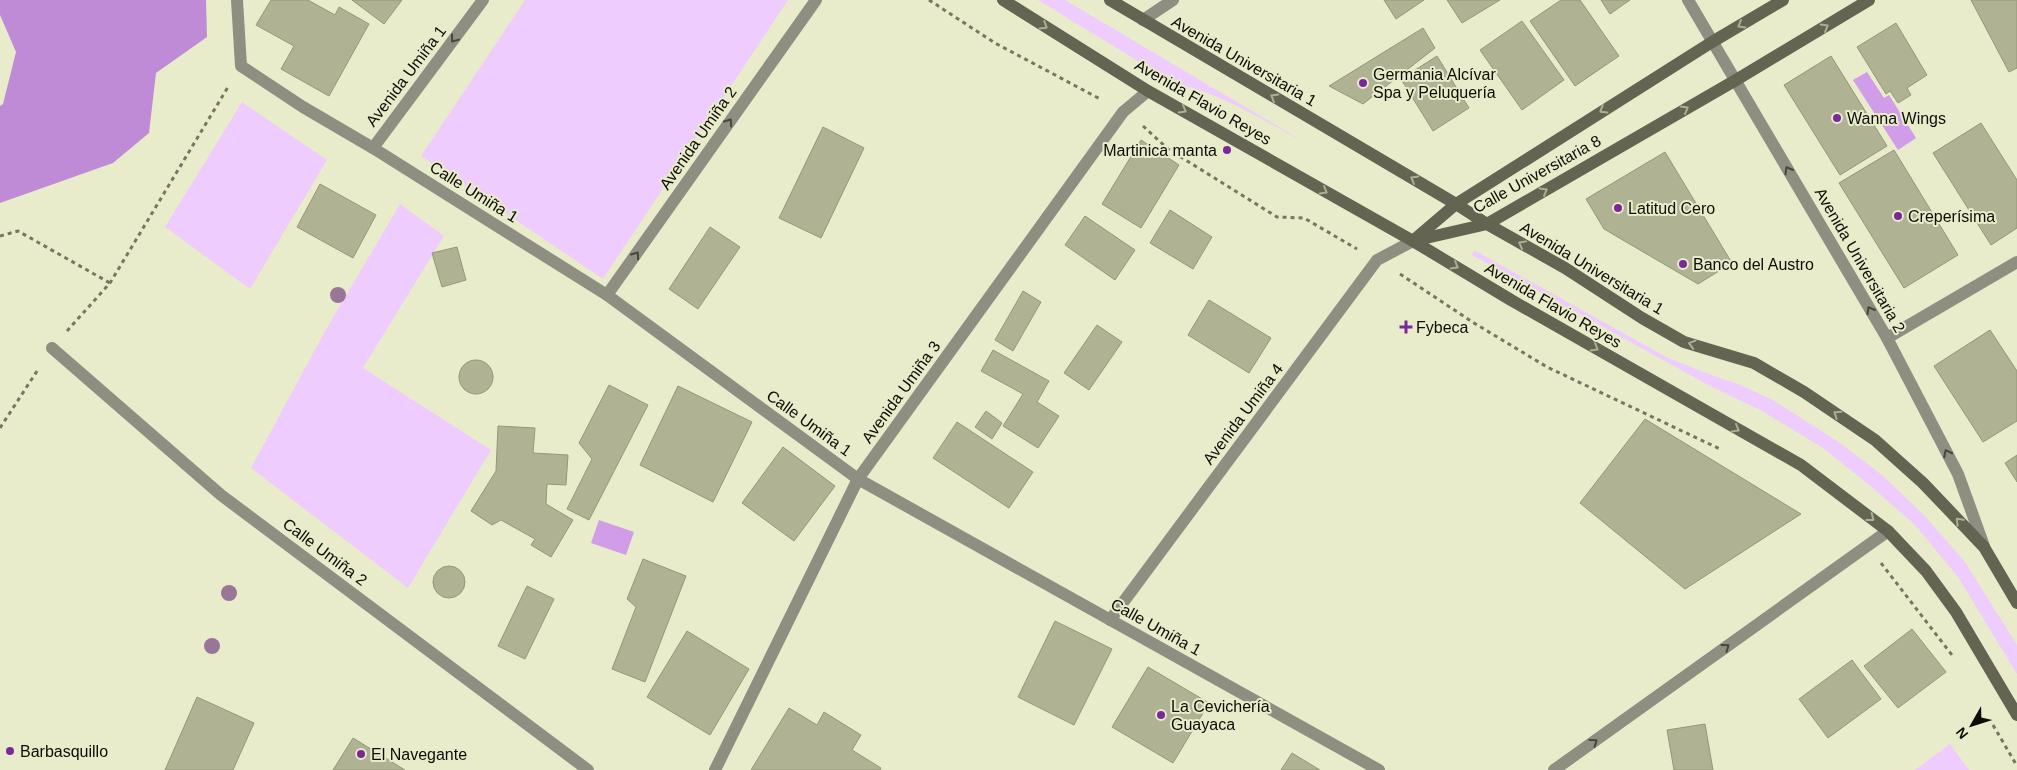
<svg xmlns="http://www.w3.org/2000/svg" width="2017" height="770" font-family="Helvetica,sans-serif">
  <rect width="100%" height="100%" fill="#e9eccb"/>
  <g fill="#efccfe">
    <polygon points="525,0 788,0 603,279 421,156"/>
    <path d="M1038,0H1065L1306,143C1264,121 1221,93 1174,83Z"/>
    <polygon points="242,102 327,160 250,289 165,227"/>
    <polygon points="400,204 444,236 363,368 491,450 408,588 251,468 324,333"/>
    <polygon points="1474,250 1668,358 1714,376 1738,384 1773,400 1840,443 1882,475 1925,516 1965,562 2017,645 2017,674 1958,577 1915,525 1874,489 1823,448 1762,411 1710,386 1472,255"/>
    <polygon points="1950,744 1969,770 1915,770"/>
  </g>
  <polygon fill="#bf8bd6" points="0,0 206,0 207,37 156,73 149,133 113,163 0,203 0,106 3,104 16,52 0,15"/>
  <g fill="#d19ce8">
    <polygon points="1867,72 1884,98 1889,95 1916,138 1898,150 1853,80"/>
    <polygon points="599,520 634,532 626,555 591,543"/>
  </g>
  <g fill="#afb293" stroke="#949778">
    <polygon points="271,0 308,0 335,15 339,7 369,24 329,96 281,69 294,46 256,25"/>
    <polygon points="352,0 402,0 384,24"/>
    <polygon points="1384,0 1424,0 1396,19"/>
    <polygon points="1447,0 1500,0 1462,23"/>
    <polygon points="1561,0 1580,0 1619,56 1575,86 1530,21"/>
    <polygon points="1601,0 1630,0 1610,14"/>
    <polygon points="1971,0 2017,0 2017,68 2009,72"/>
    <polygon points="1522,21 1564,80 1522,110 1480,50"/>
    <polygon points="1896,23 1927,75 1907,88 1911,95 1898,103 1890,91 1886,94 1857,47"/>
    <polygon points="1423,28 1435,48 1363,104 1329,86"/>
    <polygon points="1437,56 1469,108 1433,131 1401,79"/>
    <polygon points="1831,56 1887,146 1840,175 1784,85"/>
    <polygon points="1981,123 2017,180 2017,228 1991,245 1933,153"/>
    <polygon points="823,127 864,148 821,238 779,218"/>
    <polygon points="1141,140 1179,165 1141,228 1102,204"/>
    <polygon points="1894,150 1958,255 1904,288 1839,183"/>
    <polygon points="1665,152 1732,263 1698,284 1604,229 1586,199"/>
    <polygon points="320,184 376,215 353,258 297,227"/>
    <polygon points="1170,210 1212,237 1193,269 1150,243"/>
    <polygon points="1085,216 1135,250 1115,280 1065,245"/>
    <polygon points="710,227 740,247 698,309 669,289"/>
    <polygon points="457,247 466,280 442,287 432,253"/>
    <polygon points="1023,291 1041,302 1013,351 995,340"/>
    <polygon points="1209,300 1271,338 1249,373 1188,335"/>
    <polygon points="1097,325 1122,342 1089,390 1064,373"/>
    <polygon points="1990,330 2017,371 2017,421 1983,442 1934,366"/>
    <polygon points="993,350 1049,381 1037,402 1059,416 1038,448 1003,426 1023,394 981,371"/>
    <circle cx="476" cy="377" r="17"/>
    <polygon points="609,385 648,405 589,520 567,509 592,459 579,443"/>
    <polygon points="678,386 752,422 713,502 640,465"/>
    <polygon points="986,411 1002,423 992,439 975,427"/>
    <polygon points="1645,419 1801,514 1685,589 1580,503"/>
    <polygon points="957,422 1033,472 1009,508 933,458"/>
    <polygon points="498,426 535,428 533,453 568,455 566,485 547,484 546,504 573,520 551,557 531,545 535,539 501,520 492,525 471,511 496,471"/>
    <polygon points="783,447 835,486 794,541 742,503"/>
    <polygon points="2017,455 2017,482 2005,463"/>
    <polygon points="643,559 686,576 645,682 612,669 636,607 627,599"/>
    <circle cx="449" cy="582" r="16"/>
    <polygon points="527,586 554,599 525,659 498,646"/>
    <polygon points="1055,621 1112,649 1074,725 1018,697"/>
    <polygon points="1912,629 1946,672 1898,708 1864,666"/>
    <polygon points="687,631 749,669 710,735 647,697"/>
    <polygon points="1852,660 1881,699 1828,738 1799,699"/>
    <polygon points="1148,667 1209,703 1173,763 1112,727"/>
    <polygon points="197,697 254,723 233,770 165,770"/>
    <polygon points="789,708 817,725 824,712 861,735 852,750 881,768 880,770 751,770"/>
    <polygon points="1705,724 1713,770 1674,770 1667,730"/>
    <polygon points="353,738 405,770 333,770"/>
    <polygon points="1292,753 1320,770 1281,770"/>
  </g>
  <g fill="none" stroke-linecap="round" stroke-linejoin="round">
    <g stroke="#757763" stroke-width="3" stroke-dasharray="4 4" stroke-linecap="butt">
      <polyline points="929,0 995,43 1102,100"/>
      <polyline points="1143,126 1168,149 1277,217 1304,218 1357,249"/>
      <polyline points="0,236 18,231 110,283"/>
      <polyline points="1400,274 1474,323 1547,367 1720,449"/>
      <polyline points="67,331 110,283 228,87"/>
      <polyline points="0,428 39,368"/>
      <polyline points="1881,563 1952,655"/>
      <polyline points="1993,725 2017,766"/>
    </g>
    <g stroke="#8e8f81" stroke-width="12">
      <polyline points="237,0 241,66 303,107 373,148 607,295 858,479 1379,770"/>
      <polyline points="1688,0 1887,338 1958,474 1984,546"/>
      <polyline points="1143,20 1173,0"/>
      <polyline points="373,148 483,0"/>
      <polyline points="607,295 816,0"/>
      <polyline points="1887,338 2017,262"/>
      <polyline points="52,348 221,495 588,770"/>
      <polyline points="1110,620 1377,260 1413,241"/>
      <polyline points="715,770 858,479 1123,112 1148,91"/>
      <polyline points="1554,770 1888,531"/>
    </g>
    <g stroke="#636451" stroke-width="12">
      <polyline points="1003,0 1148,91 1413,241 1511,300 1801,465 1888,531 1926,571 1956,612 2017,715"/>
      <polyline points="1110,0 1456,204 1487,224 1565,268 1642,318 1684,342 1754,363 1804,392 1875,440 1923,483 1984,547 2017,603"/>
      <polyline points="1415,239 1456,204 1483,187 1712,42 1783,0"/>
      <polyline points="1413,241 1487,224 1736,80 1869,0"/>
    </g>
  </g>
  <g fill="#997698">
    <circle cx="338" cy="295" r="8"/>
    <circle cx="229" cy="593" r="8"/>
    <circle cx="212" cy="646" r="8"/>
  </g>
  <defs><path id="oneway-chevron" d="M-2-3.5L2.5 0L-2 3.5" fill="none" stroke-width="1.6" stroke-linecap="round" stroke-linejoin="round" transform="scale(1.25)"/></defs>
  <g stroke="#adaf94">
    <use href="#oneway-chevron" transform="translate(1741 25) rotate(150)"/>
    <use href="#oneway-chevron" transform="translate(1044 26) rotate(32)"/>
    <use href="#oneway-chevron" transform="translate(1825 27) rotate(-31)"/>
    <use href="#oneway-chevron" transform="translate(1274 97) rotate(-150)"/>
    <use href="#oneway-chevron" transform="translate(1685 109) rotate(-30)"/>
    <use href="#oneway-chevron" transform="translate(1183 110) rotate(30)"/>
    <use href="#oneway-chevron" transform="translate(1603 110) rotate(148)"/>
    <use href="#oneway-chevron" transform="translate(1414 179) rotate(-150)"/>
    <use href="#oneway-chevron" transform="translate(1324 191) rotate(30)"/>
    <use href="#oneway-chevron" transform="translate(1544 191) rotate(-30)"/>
    <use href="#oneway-chevron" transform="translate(1522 244) rotate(-151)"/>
    <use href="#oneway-chevron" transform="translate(1455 266) rotate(31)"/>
    <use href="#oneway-chevron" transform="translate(1692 344) rotate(-164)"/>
    <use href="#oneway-chevron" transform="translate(1595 348) rotate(30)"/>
    <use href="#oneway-chevron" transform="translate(1837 414) rotate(-146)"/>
    <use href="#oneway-chevron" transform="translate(1736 429) rotate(30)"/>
    <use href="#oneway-chevron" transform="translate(1871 518) rotate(37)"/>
    <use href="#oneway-chevron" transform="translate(1959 521) rotate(-134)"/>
  </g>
  <g stroke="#46483c">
    <use href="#oneway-chevron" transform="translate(454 39) rotate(127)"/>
    <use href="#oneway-chevron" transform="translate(729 122) rotate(-55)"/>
    <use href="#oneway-chevron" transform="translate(1788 170) rotate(-120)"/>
    <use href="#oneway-chevron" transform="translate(636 255) rotate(-55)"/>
    <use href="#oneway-chevron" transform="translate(1870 310) rotate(-120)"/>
    <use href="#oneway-chevron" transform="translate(1947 453) rotate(-117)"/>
    <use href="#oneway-chevron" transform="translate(1726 647) rotate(-36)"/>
    <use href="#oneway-chevron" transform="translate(1594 742) rotate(-36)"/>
  </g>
  <g fill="#7b2999" stroke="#e9eccb" stroke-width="2">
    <circle cx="1363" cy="83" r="5"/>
    <circle cx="1837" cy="118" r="5"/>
    <circle cx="1227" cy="150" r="5"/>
    <circle cx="1618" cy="208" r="5"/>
    <circle cx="1898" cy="216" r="5"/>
    <circle cx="1683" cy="264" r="5"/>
    <path d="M1403.5 319.5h5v5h5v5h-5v5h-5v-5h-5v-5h5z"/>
    <circle cx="1161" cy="715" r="5"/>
    <circle cx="10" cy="751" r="5"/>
    <circle cx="361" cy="754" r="5"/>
  </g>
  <g text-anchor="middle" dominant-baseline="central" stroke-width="4" stroke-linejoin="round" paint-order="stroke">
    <g font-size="16" fill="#0c0d04" stroke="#e9eccb">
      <text transform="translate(1244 61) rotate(30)">Avenida Universitaria 1</text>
      <text transform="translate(406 76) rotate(-53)">Avenida Umiña 1</text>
      <text transform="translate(1203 102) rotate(30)">Avenida Flavio Reyes</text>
      <text transform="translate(698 138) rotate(-55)">Avenida Umiña 2</text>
      <text transform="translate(1537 174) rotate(-29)">Calle Universitaria 8</text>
      <text transform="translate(474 192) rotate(32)">Calle Umiña 1</text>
      <text transform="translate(1860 260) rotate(60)">Avenida Universitaria 2</text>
      <text transform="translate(1592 268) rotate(31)">Avenida Universitaria 1</text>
      <text transform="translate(1553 305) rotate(30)">Avenida Flavio Reyes</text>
      <text transform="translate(901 392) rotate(-54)">Avenida Umiña 3</text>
      <text transform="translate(1243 414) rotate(-53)">Avenida Umiña 4</text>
      <text transform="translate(809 423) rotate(36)">Calle Umiña 1</text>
      <text transform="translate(325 552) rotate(37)">Calle Umiña 2</text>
      <text transform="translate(1156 627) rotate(29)">Calle Umiña 1</text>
    </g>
    <g font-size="16" fill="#0c0d04" stroke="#e9eccb" text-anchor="start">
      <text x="1373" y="74">Germania Alcívar<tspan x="1373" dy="18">Spa y Peluquería</tspan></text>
      <text x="1847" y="118">Wanna Wings</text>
      <text x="1217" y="150" text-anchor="end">Martinica manta</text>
      <text x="1628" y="208">Latitud Cero</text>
      <text x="1908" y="216">Creperísima</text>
      <text x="1693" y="264">Banco del Austro</text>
      <text x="1416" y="327">Fybeca</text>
      <text x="1171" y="706">La Cevichería<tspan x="1171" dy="18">Guayaca</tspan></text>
      <text x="20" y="751">Barbasquillo</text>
      <text x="371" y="754">El Navegante</text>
    </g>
  </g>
  <g transform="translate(1972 725) rotate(231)" stroke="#e9eccb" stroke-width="4" paint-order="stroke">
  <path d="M0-4L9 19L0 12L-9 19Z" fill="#0c0d04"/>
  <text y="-8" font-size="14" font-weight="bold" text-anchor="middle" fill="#0c0d04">N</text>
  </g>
</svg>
